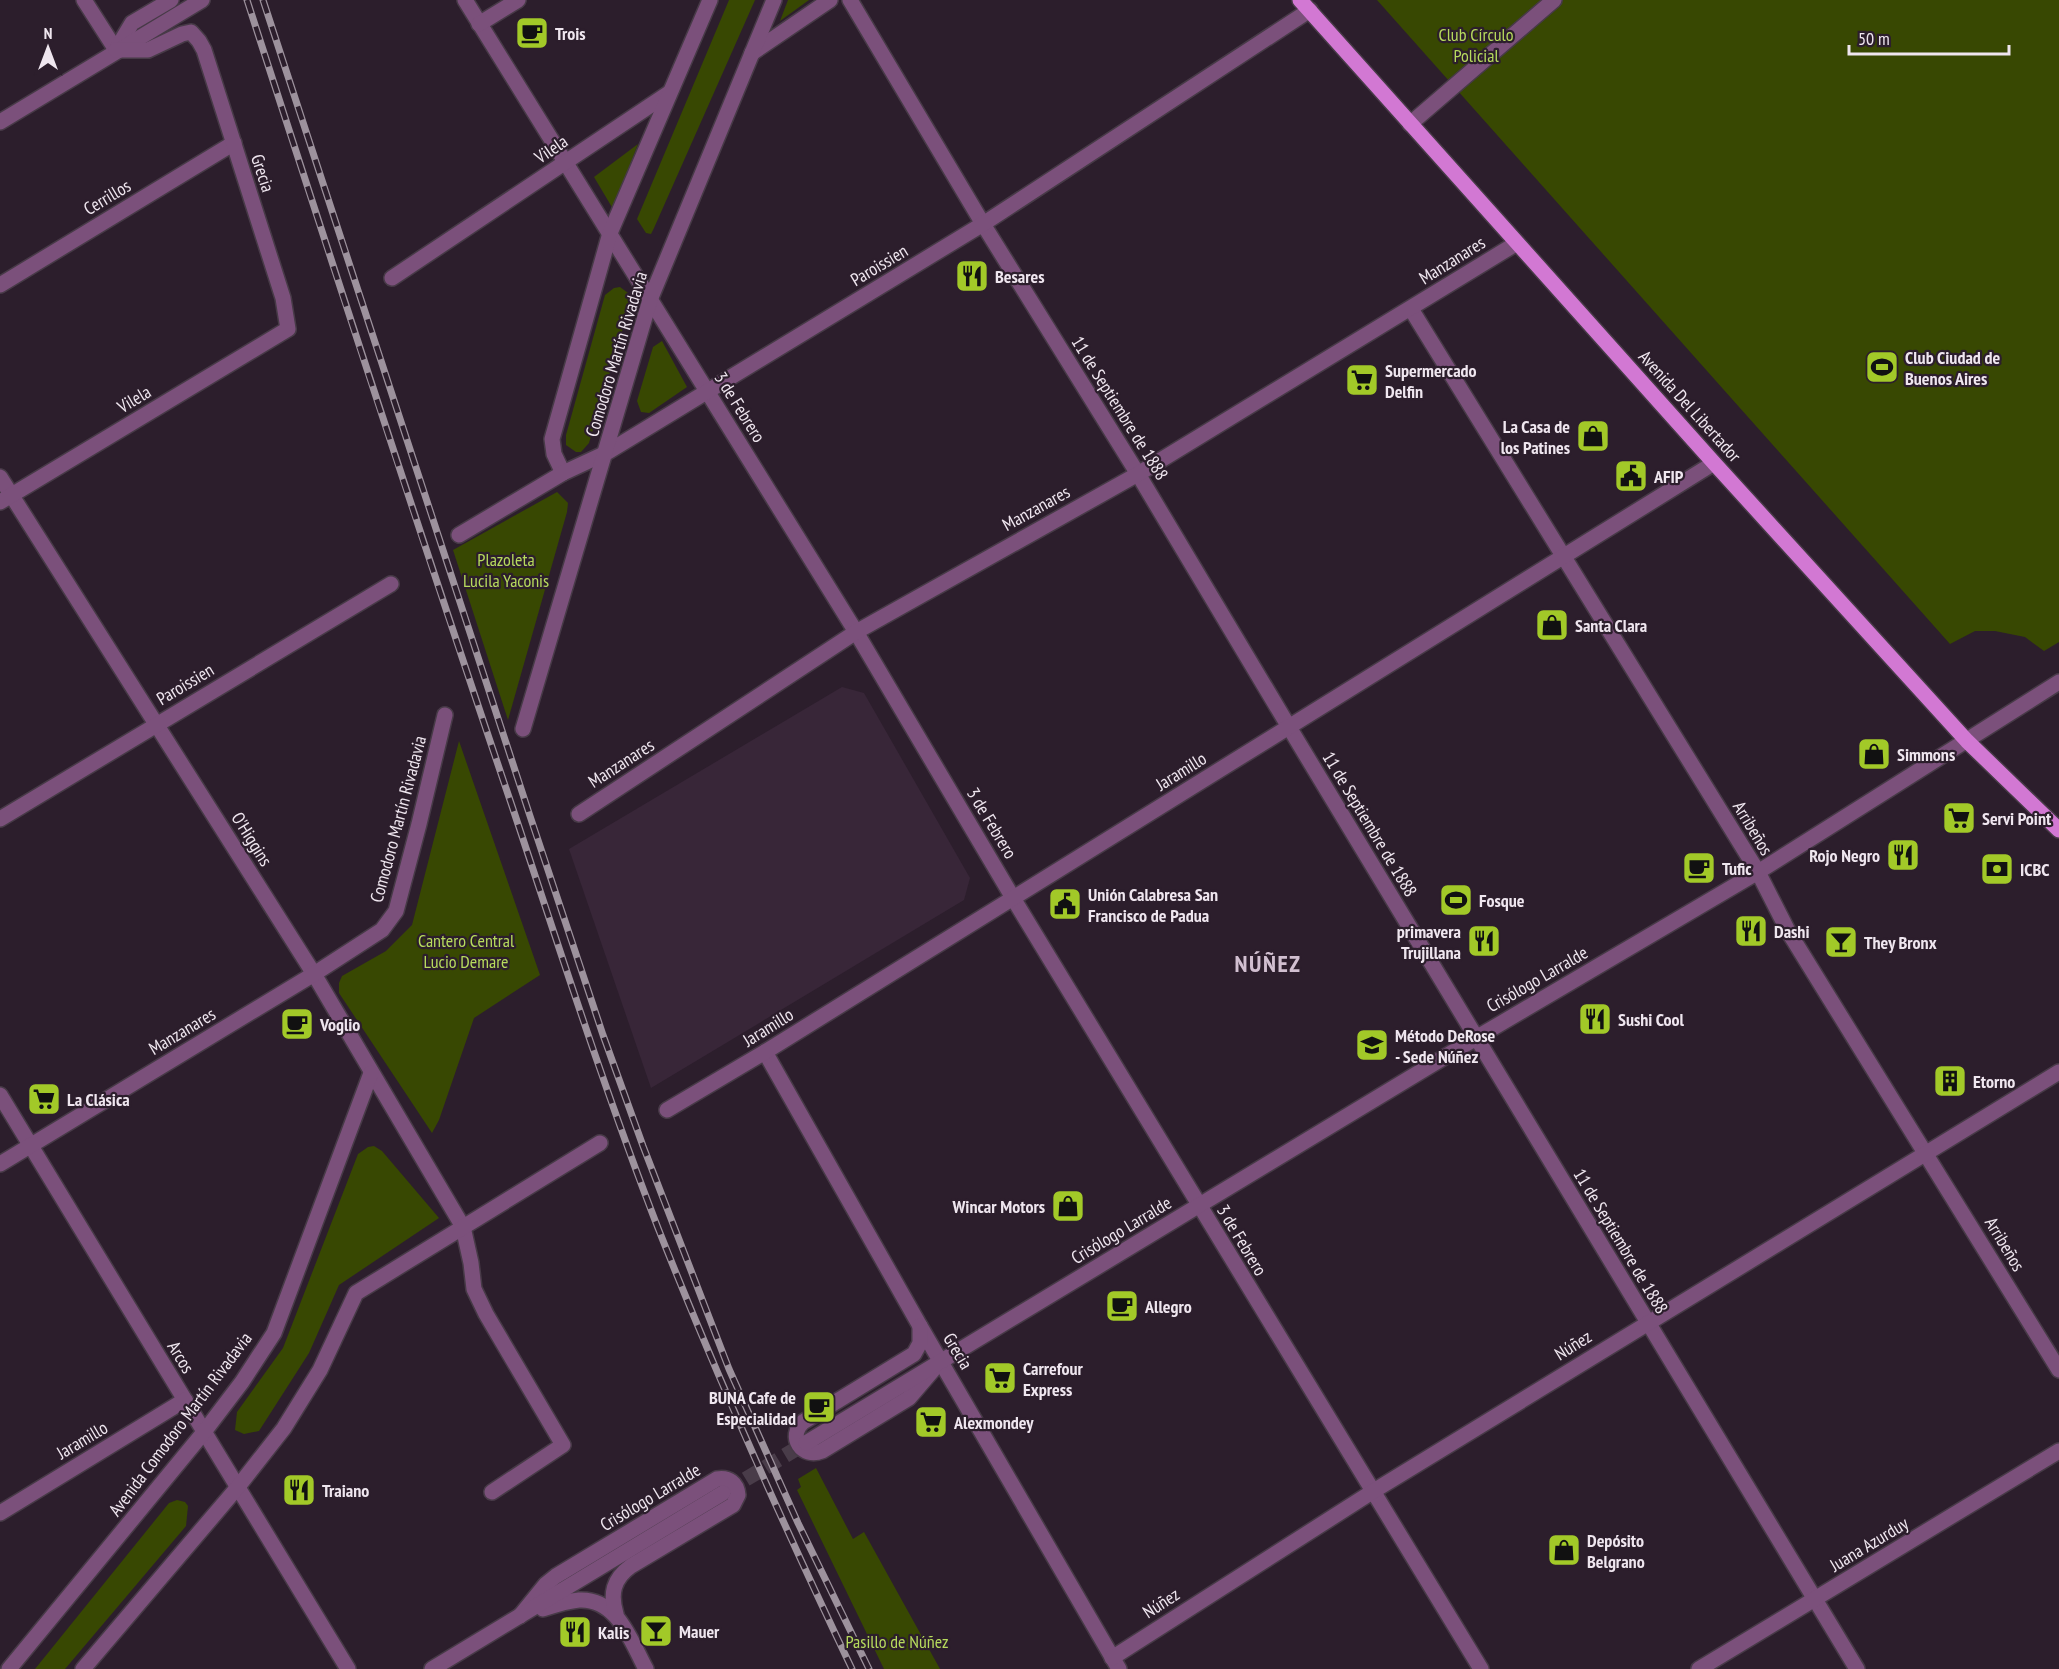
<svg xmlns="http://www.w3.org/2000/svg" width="2059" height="1669" font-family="'PT Sans Narrow',sans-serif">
  <rect width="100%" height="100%" fill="#2c1e2c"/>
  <polygon fill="#382638" points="842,687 864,693 970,878 964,900 651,1088 569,849"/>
  <g fill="#384802">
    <polygon points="729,0 755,0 654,228 651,234 646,233 637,219"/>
    <polygon points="788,0 809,0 780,21"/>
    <polygon points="1377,0 2059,0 2059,642 2044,651 2025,637 1995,631 1975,631 1950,644"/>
    <polygon points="638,144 613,209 594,177"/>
    <polygon points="620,287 628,293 629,308 589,443 581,452 576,452 566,445 566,435 605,295 614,288"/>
    <polygon points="662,341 687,387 649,413 641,412 637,401 653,347"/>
    <polygon points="557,492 568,503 567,512 508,720 453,550"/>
    <polygon points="459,741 540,975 474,1018 439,1120 432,1133 339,993 339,983 342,976 386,951 412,925"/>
    <polygon points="374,1146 382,1151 439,1218 339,1285 309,1353 259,1431 244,1434 235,1430 237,1412 283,1348 358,1154 368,1147"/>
    <polygon points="816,1468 853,1539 864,1532 940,1669 884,1669 797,1490 801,1487 798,1479"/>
    <polygon points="177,1500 185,1502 188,1506 186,1526 65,1669 35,1669 169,1503"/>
  </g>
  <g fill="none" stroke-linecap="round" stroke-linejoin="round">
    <polyline stroke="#493c49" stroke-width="15" stroke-dasharray="15 8" stroke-linecap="butt" points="726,1491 806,1443"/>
    <g stroke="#473a47" stroke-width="18">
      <g id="minor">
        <polyline points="84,0 116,50"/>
        <polyline points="465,0 856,632 1013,898 1481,1669"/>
        <polyline points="850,0 983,224 1138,474 1289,727 1857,1669"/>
        <polyline points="479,24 518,0"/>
        <polyline points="117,48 132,23 171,0"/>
        <polyline points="752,53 830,0"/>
        <polyline points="0,122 202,0"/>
        <polyline points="1410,124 1554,0"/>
        <polyline points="392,278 669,93"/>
        <polyline points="0,285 234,143"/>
        <polyline points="1411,309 1758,872 1788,931 2059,1370"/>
        <polyline points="563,473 554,454 552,439 610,233 710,0"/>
        <polyline points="0,477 314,974 463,1227 471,1263 474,1289 486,1314 563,1445 492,1492"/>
        <polyline points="0,502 288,329 283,298 204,50 199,41 191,32 182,34 148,50 116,50"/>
        <polyline points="459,535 563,473 606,453 983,224 1310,10"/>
        <polyline points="523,729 650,300 774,0"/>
        <polyline points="579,814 856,632 1138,474 1517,243"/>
        <polyline points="0,819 391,584"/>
        <polyline points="765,1052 920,1326 1119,1669"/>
        <polyline points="0,1095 348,1669"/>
        <polyline points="667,1110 765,1052 1714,463"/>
        <polyline points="0,1164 314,974 382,930 396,911 419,824 445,715"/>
        <path d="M920,1326V1343L914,1354L803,1422C787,1437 802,1459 822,1451L909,1398L933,1370"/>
        <polyline points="806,1443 1476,1038 1758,872 2059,682"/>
        <polyline points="0,1513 185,1400"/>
        <path d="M543,1609C555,1605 567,1601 579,1600C618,1598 631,1642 646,1669"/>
        <path d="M520,1616L546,1584L556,1576L717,1479C729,1477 737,1483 738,1495L733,1505L631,1566C613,1579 610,1594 616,1614"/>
        <polyline points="1112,1658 1372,1492 2059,1072"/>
        <polyline points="9,1669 204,1432 242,1382 274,1333 371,1073"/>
        <polyline points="83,1669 237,1488 284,1428 320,1370 356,1293 600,1143"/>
        <polyline points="432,1669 723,1493"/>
        <polyline points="1699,1669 2059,1451"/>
      </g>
    </g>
    <g stroke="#473a47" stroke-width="18">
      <polyline id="major" points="1300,0 1714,463 1967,741 2059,830"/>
    </g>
    <use href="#minor" stroke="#7b507b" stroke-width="15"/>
    <use href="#major" stroke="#d278d3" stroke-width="15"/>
    <g stroke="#9d929d" stroke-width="7">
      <g id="rail">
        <path d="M247,0C334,269 421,538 512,806C559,947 604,1089 658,1228C717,1377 783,1524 852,1669"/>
        <polyline points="263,0 529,813 603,1035 643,1146 729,1369 798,1523 869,1669"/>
      </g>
    </g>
    <use href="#rail" stroke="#2c1e2c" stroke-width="4.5" stroke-dasharray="14" stroke-linecap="butt"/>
  </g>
  <defs>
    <g id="cafe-square" transform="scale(1.725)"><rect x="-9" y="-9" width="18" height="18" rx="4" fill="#a2c928" stroke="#2c1e2c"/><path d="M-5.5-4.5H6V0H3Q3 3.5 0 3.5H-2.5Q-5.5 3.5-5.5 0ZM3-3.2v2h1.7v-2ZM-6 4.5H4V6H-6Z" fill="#111"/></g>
    <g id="restaurant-square" transform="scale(1.725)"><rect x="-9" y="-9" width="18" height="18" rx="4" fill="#a2c928" stroke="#2c1e2c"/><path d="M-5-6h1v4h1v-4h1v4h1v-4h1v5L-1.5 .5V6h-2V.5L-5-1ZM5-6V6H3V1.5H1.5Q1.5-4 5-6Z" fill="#111"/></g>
    <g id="stadium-square" transform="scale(1.725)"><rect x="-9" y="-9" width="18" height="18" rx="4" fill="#a2c928" stroke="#2c1e2c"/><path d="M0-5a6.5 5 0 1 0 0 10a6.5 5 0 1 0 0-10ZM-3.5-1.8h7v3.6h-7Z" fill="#111"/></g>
    <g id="supermarket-square" transform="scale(1.725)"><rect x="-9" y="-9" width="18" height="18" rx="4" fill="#a2c928" stroke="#2c1e2c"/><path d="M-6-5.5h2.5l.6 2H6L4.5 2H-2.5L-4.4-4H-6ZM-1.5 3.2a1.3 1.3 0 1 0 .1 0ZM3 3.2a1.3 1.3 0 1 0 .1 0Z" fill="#111"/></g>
    <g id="shop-square" transform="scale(1.725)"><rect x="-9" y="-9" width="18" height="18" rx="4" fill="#a2c928" stroke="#2c1e2c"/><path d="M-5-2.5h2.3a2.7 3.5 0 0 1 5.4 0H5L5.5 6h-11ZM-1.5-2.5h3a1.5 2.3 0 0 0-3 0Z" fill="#111"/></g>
    <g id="civic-square" transform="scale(1.725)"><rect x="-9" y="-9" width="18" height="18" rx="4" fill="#a2c928" stroke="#2c1e2c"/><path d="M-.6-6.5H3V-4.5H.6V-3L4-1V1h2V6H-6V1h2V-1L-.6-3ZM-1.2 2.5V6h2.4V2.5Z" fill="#111"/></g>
    <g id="bank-square" transform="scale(1.725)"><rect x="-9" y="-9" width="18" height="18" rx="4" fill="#a2c928" stroke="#2c1e2c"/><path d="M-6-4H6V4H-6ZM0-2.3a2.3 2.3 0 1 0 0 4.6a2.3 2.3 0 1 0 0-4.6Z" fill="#111"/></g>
    <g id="bar-square" transform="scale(1.725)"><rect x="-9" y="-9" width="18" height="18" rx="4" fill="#a2c928" stroke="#2c1e2c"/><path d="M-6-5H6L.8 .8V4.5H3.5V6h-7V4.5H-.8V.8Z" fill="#111"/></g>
    <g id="university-square" transform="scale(1.725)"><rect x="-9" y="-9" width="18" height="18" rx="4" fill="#a2c928" stroke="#2c1e2c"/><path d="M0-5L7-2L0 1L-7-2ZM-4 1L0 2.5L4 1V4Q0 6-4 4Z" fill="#111"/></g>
    <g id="building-square" transform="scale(1.725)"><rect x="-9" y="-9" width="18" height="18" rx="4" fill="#a2c928" stroke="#2c1e2c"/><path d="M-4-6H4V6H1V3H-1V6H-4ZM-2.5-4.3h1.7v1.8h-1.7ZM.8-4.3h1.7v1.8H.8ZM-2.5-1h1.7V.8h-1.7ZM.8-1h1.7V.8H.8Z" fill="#111"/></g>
  </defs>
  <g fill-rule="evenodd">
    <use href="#cafe-square" x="532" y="33"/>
    <use href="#restaurant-square" x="972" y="276"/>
    <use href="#stadium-square" x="1882" y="367"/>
    <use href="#supermarket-square" x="1362" y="380"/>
    <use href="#shop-square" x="1593" y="436"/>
    <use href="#civic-square" x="1631" y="476"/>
    <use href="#shop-square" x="1552" y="625"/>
    <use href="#shop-square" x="1874" y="754"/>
    <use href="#supermarket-square" x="1959" y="818"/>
    <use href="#restaurant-square" x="1903" y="855"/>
    <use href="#cafe-square" x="1699" y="868"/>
    <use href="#bank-square" x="1997" y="869"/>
    <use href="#stadium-square" x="1456" y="900"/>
    <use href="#civic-square" x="1065" y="904"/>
    <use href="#restaurant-square" x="1751" y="931"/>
    <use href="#restaurant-square" x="1484" y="941"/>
    <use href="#bar-square" x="1841" y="942"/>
    <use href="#restaurant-square" x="1595" y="1019"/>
    <use href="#cafe-square" x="297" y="1024"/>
    <use href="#university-square" x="1372" y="1045"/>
    <use href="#building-square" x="1950" y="1081"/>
    <use href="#supermarket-square" x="44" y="1099"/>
    <use href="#shop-square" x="1068" y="1206"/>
    <use href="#cafe-square" x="1122" y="1306"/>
    <use href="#supermarket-square" x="1000" y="1378"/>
    <use href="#cafe-square" x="819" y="1407"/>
    <use href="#supermarket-square" x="931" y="1422"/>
    <use href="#restaurant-square" x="299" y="1490"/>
    <use href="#shop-square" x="1564" y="1550"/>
    <use href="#bar-square" x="656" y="1631"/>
    <use href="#restaurant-square" x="575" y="1632"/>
  </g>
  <g text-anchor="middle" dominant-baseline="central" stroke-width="4.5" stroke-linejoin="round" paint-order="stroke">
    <g font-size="18" font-weight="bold" fill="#efe6ef" stroke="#2c1e2c" text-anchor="start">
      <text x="555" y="33">Trois</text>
      <text x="995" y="276">Besares</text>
      <text x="1905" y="357">Club Ciudad de<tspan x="1905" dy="21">Buenos Aires</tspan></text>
      <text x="1385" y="370">Supermercado<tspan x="1385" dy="21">Delfin</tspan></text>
      <text x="1570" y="426" text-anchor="end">La Casa de<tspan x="1570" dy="21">los Patines</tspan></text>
      <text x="1654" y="476">AFIP</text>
      <text x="1575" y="625">Santa Clara</text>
      <text x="1897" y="754">Simmons</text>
      <text x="1982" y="818">Servi Point</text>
      <text x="1880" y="855" text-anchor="end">Rojo Negro</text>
      <text x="1722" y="868">Tufic</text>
      <text x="2020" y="869">ICBC</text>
      <text x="1088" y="894">Unión Calabresa San<tspan x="1088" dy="21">Francisco de Padua</tspan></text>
      <text x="1479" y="900">Fosque</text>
      <text x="1461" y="931" text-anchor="end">primavera<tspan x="1461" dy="21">Trujillana</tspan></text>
      <text x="1774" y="931">Dashi</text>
      <text x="1864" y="942">They Bronx</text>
      <text x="1618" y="1019">Sushi Cool</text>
      <text x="320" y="1024">Voglio</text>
      <text x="1395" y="1035">Método DeRose<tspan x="1395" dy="21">- Sede Núñez</tspan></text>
      <text x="1973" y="1081">Etorno</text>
      <text x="67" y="1099">La Clásica</text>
      <text x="1045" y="1206" text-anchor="end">Wincar Motors</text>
      <text x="1145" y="1306">Allegro</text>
      <text x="1023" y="1368">Carrefour<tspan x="1023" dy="21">Express</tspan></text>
      <text x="796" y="1397" text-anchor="end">BUNA Cafe de<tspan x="796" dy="21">Especialidad</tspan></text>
      <text x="954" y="1422">Alexmondey</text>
      <text x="322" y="1490">Traiano</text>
      <text x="1587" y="1540">Depósito<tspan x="1587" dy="21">Belgrano</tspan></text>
      <text x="679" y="1631">Mauer</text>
      <text x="598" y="1632">Kalis</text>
    </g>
    <g font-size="18" fill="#b7db5d" stroke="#2c1e2c">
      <text x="1476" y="34">Club Círculo<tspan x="1476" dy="21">Policial</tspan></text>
      <text x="506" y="559">Plazoleta<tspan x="506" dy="21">Lucila Yaconis</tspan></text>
      <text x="466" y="940">Cantero Central<tspan x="466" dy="21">Lucio Demare</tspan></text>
      <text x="897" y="1641">Pasillo de Núñez</text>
    </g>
    <g font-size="18" fill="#efe6ef" stroke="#2c1e2c">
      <text transform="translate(551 149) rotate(-34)">Vilela</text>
      <text transform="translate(263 173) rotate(72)">Grecia</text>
      <text transform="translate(107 197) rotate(-31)">Cerrillos</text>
      <text transform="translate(1452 260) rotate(-32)">Manzanares</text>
      <text transform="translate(879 265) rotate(-31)">Paroissien</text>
      <text transform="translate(616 354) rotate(-73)">Comodoro Martín Rivadavia</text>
      <text transform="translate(134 399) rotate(-31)">Vilela</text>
      <text transform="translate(1690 406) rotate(48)">Avenida Del Libertador</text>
      <text transform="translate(740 407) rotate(58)">3 de Febrero</text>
      <text transform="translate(1120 408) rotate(58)">11 de Septiembre de 1888</text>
      <text transform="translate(1036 508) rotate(-29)">Manzanares</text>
      <text transform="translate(185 684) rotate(-31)">Paroissien</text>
      <text transform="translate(621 763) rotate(-33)">Manzanares</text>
      <text transform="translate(1181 771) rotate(-32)">Jaramillo</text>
      <text transform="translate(398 819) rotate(-75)">Comodoro Martín Rivadavia</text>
      <text transform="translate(992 823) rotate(59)">3 de Febrero</text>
      <text transform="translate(1370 824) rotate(59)">11 de Septiembre de 1888</text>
      <text transform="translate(1753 828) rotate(59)">Arribeños</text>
      <text transform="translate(252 839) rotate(58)">O'Higgins</text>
      <text transform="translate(1537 979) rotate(-30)">Crisólogo Larralde</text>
      <text transform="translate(768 1027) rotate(-32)">Jaramillo</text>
      <text transform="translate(182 1031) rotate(-31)">Manzanares</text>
      <text transform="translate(1121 1230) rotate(-31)">Crisólogo Larralde</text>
      <text transform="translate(1242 1240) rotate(59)">3 de Febrero</text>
      <text transform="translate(1621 1241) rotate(59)">11 de Septiembre de 1888</text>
      <text transform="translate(2005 1244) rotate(59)">Arribeños</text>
      <text transform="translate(1573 1345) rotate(-32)">Núñez</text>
      <text transform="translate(958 1351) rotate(59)">Grecia</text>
      <text transform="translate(181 1357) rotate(59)">Arcos</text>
      <text transform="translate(180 1424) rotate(-53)">Avenida Comodoro Martín Rivadavia</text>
      <text transform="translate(82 1440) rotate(-31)">Jaramillo</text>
      <text transform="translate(650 1497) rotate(-31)">Crisólogo Larralde</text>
      <text transform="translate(1869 1544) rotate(-31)">Juana Azurduy</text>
      <text transform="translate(1161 1603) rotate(-33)">Núñez</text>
    </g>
    <g font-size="24" font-weight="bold" letter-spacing="1.5" fill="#d1bfd0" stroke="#2c1e2c">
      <text x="1268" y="963">NÚÑEZ</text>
    </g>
  </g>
  <g transform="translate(48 48)" stroke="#2c1e2c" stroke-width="4.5" paint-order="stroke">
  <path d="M0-4.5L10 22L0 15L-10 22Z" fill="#efe6ef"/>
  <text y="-9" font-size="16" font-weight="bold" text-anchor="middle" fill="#efe6ef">N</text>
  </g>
  <path d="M1849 45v9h160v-9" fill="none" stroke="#efe6ef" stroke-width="3"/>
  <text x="1858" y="45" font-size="18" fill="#efe6ef" stroke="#2c1e2c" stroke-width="4.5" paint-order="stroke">50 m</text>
</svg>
